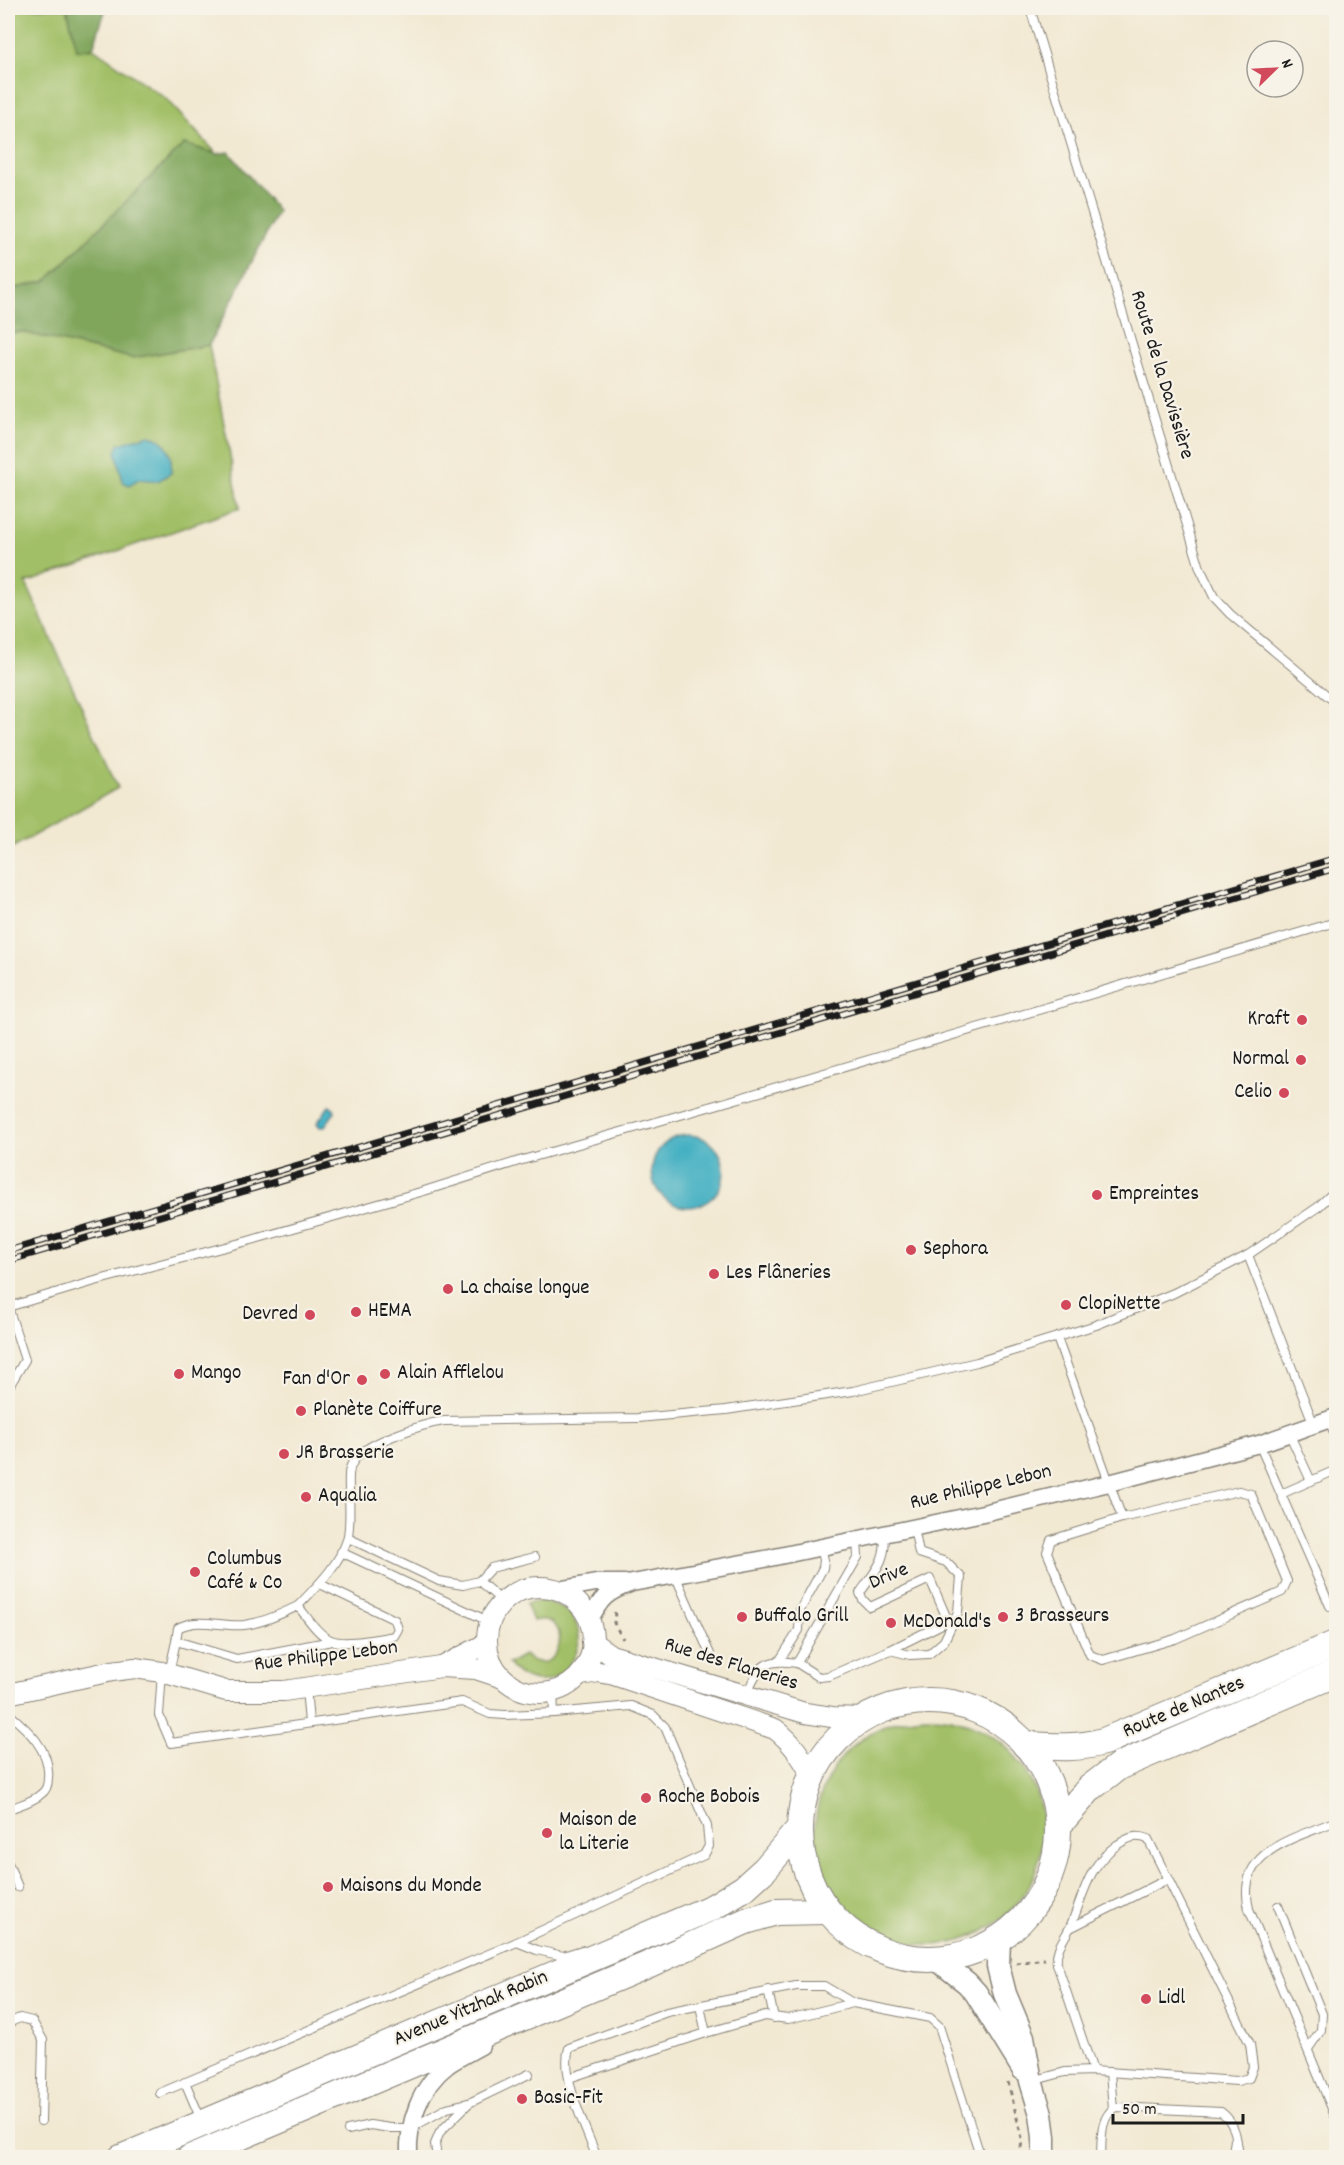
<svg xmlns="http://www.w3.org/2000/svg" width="1344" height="2165" font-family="Dekko,sans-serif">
  <rect width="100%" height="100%" fill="#f7f3e8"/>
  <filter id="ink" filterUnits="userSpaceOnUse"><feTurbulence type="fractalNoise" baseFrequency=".0167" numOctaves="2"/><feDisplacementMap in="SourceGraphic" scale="12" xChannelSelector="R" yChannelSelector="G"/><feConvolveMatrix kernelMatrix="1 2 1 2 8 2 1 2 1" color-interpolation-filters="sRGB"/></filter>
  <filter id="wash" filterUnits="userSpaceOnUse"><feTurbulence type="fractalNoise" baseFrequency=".008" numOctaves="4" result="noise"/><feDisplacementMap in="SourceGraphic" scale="24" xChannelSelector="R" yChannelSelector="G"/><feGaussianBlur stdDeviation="1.35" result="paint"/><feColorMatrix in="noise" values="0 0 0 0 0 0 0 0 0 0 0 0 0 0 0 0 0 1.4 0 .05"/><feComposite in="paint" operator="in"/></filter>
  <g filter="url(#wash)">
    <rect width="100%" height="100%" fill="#f2e9d3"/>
    <g fill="#a1bf66" stroke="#5e6e41" stroke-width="1.5">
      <polygon points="8,8 67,8 77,50 93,48 165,98 217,154 184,144 46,281 8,290"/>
      <polygon points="22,332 132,358 209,345 240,508 26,583 118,788 8,850 8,334"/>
      <path d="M539,1601C620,1610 561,1723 508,1664L524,1655C561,1686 577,1609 533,1621L526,1603Z"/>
      <circle cx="929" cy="1831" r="114"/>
    </g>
    <g fill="#80a65b" stroke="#4e613c" stroke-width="1.5">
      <polygon points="67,8 106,8 93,48 77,50"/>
      <polygon points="184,144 217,154 229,152 278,211 209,345 132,358 22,332 8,334 8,290 46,281"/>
    </g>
    <g fill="#44b0c2" stroke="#30666f" stroke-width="1.5">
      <path d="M149,435C168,440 173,455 171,473L158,481L139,479L129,485L123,482L116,452L119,444Z"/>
      <polygon points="329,1106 334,1108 335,1112 324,1127 320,1127 317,1123"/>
      <circle cx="688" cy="1171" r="36"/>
    </g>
  </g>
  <g filter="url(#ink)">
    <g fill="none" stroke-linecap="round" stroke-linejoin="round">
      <g stroke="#878278" stroke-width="10">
        <g id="service">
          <polyline points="1030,8 1200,568 1214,597 1230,614 1336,703"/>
          <polyline points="1248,1255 1314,1425"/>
          <polyline points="8,1307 95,1281 248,1241 424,1191 519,1161 726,1102 1336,922"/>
          <polyline points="1057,1338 1122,1518 1051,1540 1047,1552 1090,1655 1103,1660 1175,1639 1282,1592 1287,1581 1251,1494 1239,1491 1122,1518"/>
          <polyline points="8,1388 25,1360 8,1307"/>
          <polyline points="1329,1420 1336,1437"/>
          <polyline points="1289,1433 1311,1481"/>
          <polyline points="1259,1444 1330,1606 1336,1603"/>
          <polyline points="1281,1494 1336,1470"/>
          <polyline points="348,1538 439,1581 463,1585 479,1581 503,1602"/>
          <path d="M857,1540L858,1557L797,1663L819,1677L829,1676L890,1650L948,1621L930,1579L870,1607L863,1600L860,1593C874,1572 888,1560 884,1534"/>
          <polyline points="341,1552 490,1622"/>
          <polyline points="675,1575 710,1654"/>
          <polyline points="479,1581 491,1568 535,1557"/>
          <path d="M320,1584L395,1620L398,1629L394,1636C378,1639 345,1646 331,1640C318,1635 307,1617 298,1606C316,1587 339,1565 347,1540C352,1523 348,1493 349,1475C349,1471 351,1465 353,1462C363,1443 423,1424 444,1421L638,1418L726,1410L853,1391L977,1362L1096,1325L1174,1293L1248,1255L1318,1207L1336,1190"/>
          <path d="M298,1606C281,1614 262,1623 244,1625C221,1627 198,1617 178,1628L176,1641L237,1659L332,1641"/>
          <polyline points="890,1650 910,1655 929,1654 944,1641 958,1612 961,1577 946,1562 919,1553 914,1528"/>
          <polyline points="780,1660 799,1630 800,1610 823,1568 824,1560 821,1547"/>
          <polyline points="169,1673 176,1641"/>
          <polyline points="306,1688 309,1723"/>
          <polyline points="553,1692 554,1713"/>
          <path d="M747,1694C759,1665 765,1658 797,1663"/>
          <path d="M8,1713C27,1729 51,1750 48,1778C48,1784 47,1790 41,1794C33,1802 18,1805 8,1810"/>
          <path d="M1336,1821C1294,1839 1235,1850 1249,1909L1336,2118"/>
          <polyline points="8,1863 18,1887"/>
          <polyline points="1278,1906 1322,2014 1321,2030 1308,2049"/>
          <polyline points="1070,1928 1168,1879"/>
          <polyline points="517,1942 537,1950 563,1956 582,1950"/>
          <polyline points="768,1990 774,2018"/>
          <polyline points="853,2003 930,2018 939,2026 981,2158"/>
          <polyline points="8,2023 20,2018 32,2021 43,2040 41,2121"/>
          <polyline points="1110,2072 1113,2109"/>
          <polyline points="569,2078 706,2033"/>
          <path d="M1032,2081L1065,2072L1093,2071L1237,2081L1249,2078L1253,2067L1250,2044L1148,1839C1135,1834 1128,1838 1117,1845C1088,1866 1084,1893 1071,1925C1065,1939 1055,1948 1057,1964L1093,2071"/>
          <polyline points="185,2082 202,2122"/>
          <polyline points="160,2093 517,1942 704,1855 709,1846 707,1826 665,1727 653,1715 631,1706 554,1713 505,1715 490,1714 462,1702 171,1743 159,1715 162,1672"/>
          <polyline points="348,2130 370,2125 390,2128 411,2128 447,2108 469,2103"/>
          <polyline points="437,2158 435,2144 440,2132 469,2103 529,2074"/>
          <path d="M597,2158C586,2129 560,2077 569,2048L667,2012L796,1986H824L853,2003L788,2019L765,2016L706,2033L700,2006"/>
          <path d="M1101,2158C1102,2140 1099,2117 1116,2107L1221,2112C1236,2123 1237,2139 1239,2158"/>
          <polyline points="1232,2158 1235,2140"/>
        </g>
      </g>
      <g stroke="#878278" stroke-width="19">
        <g id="minor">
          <polyline points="557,1590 596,1583 625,1583"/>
          <path d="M589,1622C600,1598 607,1592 632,1583L770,1558L983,1513L1109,1483L1259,1444L1336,1417"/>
          <path d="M409,2158C407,2124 420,2086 448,2065C458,2058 470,2052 481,2046"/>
        </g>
      </g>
      <g stroke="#878278" stroke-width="22">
        <g id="tertiary">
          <circle cx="540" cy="1640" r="53"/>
          <polyline points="592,1642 611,1655 805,1713 832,1717 862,1718"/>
          <polyline points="442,1667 487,1643"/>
          <path d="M580,1675L599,1672L614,1675L775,1729C792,1742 801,1756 811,1774"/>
          <polyline points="8,1694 112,1671 135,1668 162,1672 226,1691 284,1691 441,1667 476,1669 503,1678"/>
        </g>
      </g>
      <g stroke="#878278" stroke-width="25">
        <g id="secondary">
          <polyline points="999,1940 998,1966 1005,1994 1023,2037 1031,2081 1041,2114 1044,2137 1044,2158"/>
          <polyline points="938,1960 967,1983 976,1993 1023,2069"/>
        </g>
      </g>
      <g stroke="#878278" stroke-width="28">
        <g id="primary">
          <circle cx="929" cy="1830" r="129"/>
          <polyline points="121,2158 713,1907 744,1888 765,1869 799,1829"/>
          <polyline points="190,2158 645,1966 746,1921 776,1912 827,1911"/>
        </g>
      </g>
      <g stroke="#878278" stroke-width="29">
        <g id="trunk">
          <path d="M1026,1745C1054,1747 1079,1749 1105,1741L1336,1644"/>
          <polyline points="1059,1824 1090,1788 1119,1766 1336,1673"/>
        </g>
      </g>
      <g stroke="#878278" stroke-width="3" stroke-dasharray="4.5 4.5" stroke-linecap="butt">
        <polyline points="615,1612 614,1623 623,1639"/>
        <polyline points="1016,1963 1045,1959"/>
        <polyline points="1008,2082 1022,2138 1020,2158"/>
      </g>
      <use href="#service" stroke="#fff" stroke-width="8"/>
      <use href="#minor" stroke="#fff" stroke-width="16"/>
      <use href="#tertiary" stroke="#fff" stroke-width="20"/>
      <use href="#secondary" stroke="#fff" stroke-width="22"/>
      <use href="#primary" stroke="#fff" stroke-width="26"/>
      <use href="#trunk" stroke="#fff" stroke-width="27"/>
      <g stroke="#1c1c1c" stroke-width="7">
        <g id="rail">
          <polyline points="8,1251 1336,858"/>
          <polyline points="8,1261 1336,868"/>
        </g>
      </g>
      <use href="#rail" stroke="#f7f3e8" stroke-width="4.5" stroke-dasharray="14" stroke-linecap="butt"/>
    </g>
  </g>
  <g fill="#d1495b" stroke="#f7f3e8" stroke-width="2">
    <circle cx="1302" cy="1020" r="6"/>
    <circle cx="1301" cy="1060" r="6"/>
    <circle cx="1284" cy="1093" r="6"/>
    <circle cx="1097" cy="1195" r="6"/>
    <circle cx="911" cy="1250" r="6"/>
    <circle cx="714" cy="1274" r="6"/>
    <circle cx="448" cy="1289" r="6"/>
    <circle cx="1066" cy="1305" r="6"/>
    <circle cx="356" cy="1312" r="6"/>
    <circle cx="310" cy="1315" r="6"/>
    <circle cx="179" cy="1374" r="6"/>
    <circle cx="385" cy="1374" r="6"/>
    <circle cx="362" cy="1380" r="6"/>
    <circle cx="301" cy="1411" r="6"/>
    <circle cx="284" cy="1454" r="6"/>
    <circle cx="306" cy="1497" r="6"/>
    <circle cx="195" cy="1572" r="6"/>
    <circle cx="742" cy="1617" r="6"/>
    <circle cx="1003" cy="1617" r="6"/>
    <circle cx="891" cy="1623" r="6"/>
    <circle cx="646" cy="1798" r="6"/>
    <circle cx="547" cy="1833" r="6"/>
    <circle cx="328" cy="1887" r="6"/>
    <circle cx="1146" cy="1999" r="6"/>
    <circle cx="522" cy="2099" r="6"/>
  </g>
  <g text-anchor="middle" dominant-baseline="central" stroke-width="4.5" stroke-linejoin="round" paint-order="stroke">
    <g font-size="21" fill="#1c1c1c" stroke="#f7f3e8">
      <text transform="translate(1161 375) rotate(73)">Route de la Davissière</text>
      <text transform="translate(981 1488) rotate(-13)">Rue Philippe Lebon</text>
      <text transform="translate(889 1577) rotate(-23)">Drive</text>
      <text transform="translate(326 1657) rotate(-7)">Rue Philippe Lebon</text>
      <text transform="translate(731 1665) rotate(17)">Rue des Flaneries</text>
      <text transform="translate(1184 1708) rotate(-23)">Route de Nantes</text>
      <text transform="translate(471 2009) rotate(-23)">Avenue Yitzhak Rabin</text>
    </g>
    <g font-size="21" fill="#1c1c1c" stroke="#f7f3e8" text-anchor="start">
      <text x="1290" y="1020" text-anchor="end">Kraft</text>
      <text x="1289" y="1060" text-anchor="end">Normal</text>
      <text x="1272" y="1093" text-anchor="end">Celio</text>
      <text x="1109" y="1195">Empreintes</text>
      <text x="923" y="1250">Sephora</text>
      <text x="726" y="1274">Les Flâneries</text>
      <text x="460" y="1289">La chaise longue</text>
      <text x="1078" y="1305">ClopiNette</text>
      <text x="368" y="1312">HEMA</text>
      <text x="298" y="1315" text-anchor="end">Devred</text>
      <text x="191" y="1374">Mango</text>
      <text x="397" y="1374">Alain Afflelou</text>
      <text x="350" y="1380" text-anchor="end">Fan d'Or</text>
      <text x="313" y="1411">Planète Coiffure</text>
      <text x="296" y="1454">JR Brasserie</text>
      <text x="318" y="1497">Aqualia</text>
      <text x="207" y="1560">Columbus<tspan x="207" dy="24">Café &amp; Co</tspan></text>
      <text x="754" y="1617">Buffalo Grill</text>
      <text x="1015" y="1617">3 Brasseurs</text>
      <text x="903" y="1623">McDonald's</text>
      <text x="658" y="1798">Roche Bobois</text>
      <text x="559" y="1821">Maison de<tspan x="559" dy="24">la Literie</tspan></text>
      <text x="340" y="1887">Maisons du Monde</text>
      <text x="1158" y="1999">Lidl</text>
      <text x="534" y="2099">Basic-Fit</text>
    </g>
  </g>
  <rect width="1344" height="2165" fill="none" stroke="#f7f3e8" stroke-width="30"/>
  <g transform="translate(1275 69) rotate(66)"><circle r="28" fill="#f7f3e8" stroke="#9f9d96" stroke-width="1.5"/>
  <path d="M0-4.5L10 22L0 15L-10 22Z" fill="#d1495b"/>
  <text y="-9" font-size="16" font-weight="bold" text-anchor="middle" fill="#1c1c1c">N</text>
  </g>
  <path d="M1113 2114v9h130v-9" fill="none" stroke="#1c1c1c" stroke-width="3"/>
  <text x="1122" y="2114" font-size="18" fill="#1c1c1c" stroke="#f7f3e8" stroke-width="4.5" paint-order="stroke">50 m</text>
</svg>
